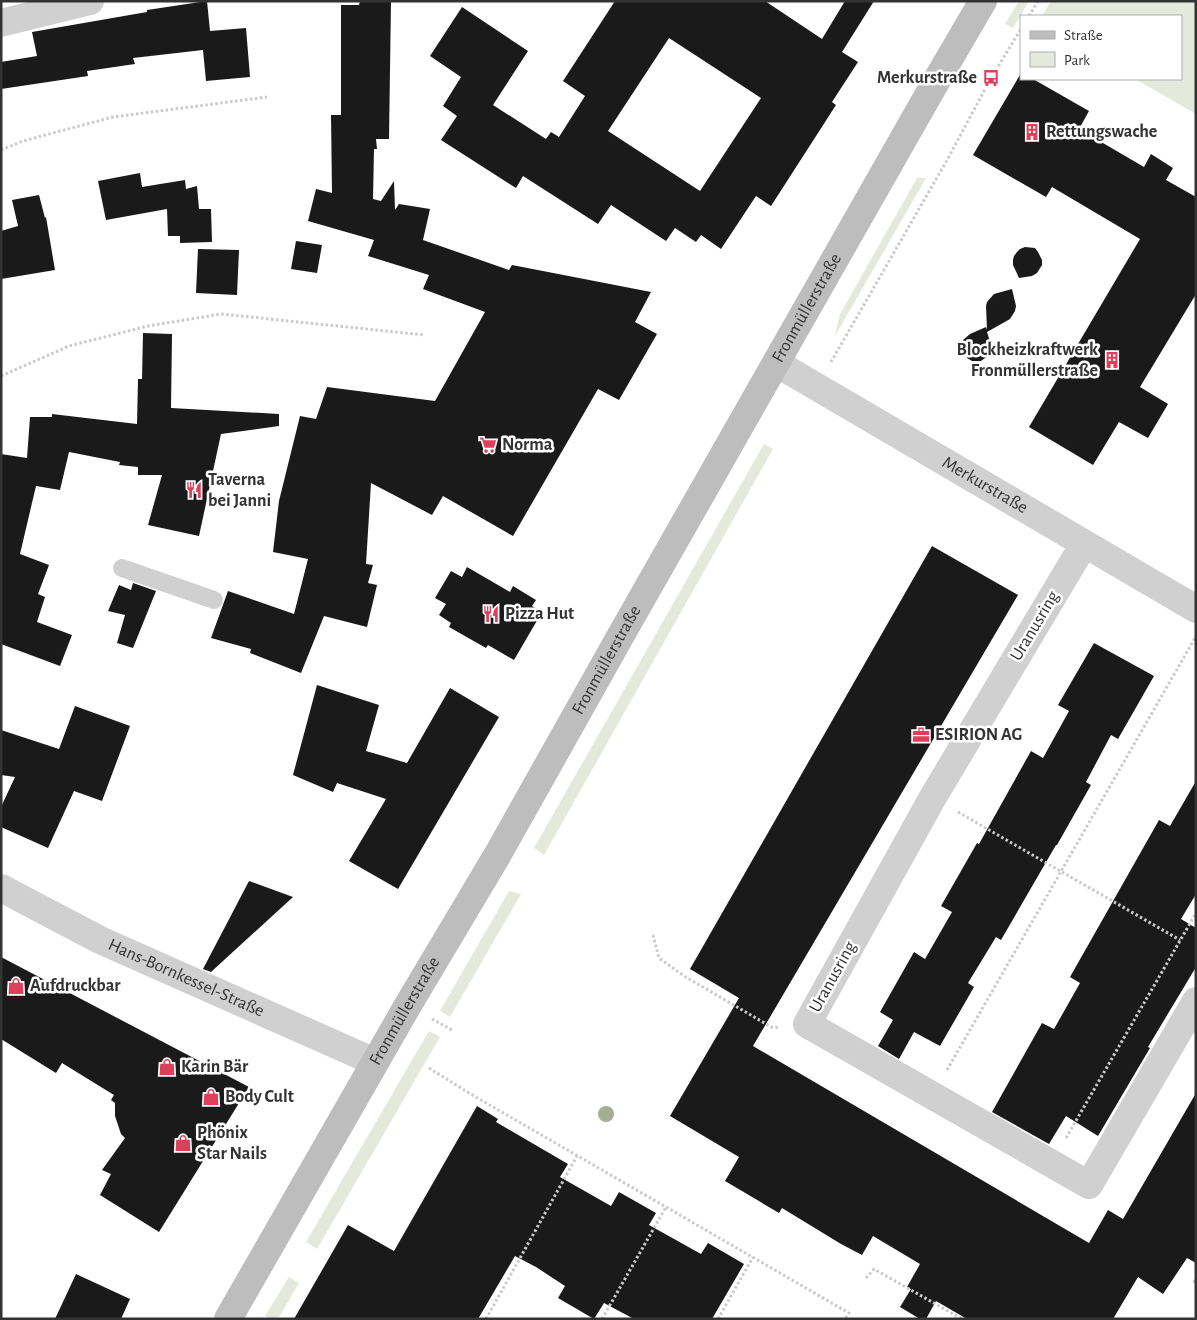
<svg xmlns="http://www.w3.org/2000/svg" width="1197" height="1320" font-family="'Alegreya Sans',sans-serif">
  <rect width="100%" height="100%" fill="#fff"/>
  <g fill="#e4e9dc">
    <polygon points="1019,1 1029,1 1013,28 1005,24"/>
    <polygon points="1051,1 1196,1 1196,114 1135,79 1181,79 1181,16 1042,16"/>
    <polygon points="917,178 926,178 835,336 840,314"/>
    <polygon points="764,444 773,449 544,855 534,848"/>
    <polygon points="509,891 521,894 450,1017 440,1011"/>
    <polygon points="429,1031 440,1037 317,1249 306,1242"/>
    <polygon points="289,1277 299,1283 278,1319 270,1319 265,1316"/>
  </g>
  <g fill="#1a1a1a" fill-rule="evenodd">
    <polygon points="207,1 210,31 246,28 250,77 206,81 203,50 133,58 135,64 87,71 88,76 1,89 1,62 37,56 32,32 147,12 147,10"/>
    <polygon points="360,1 391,1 389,139 376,139 377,149 374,149 373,199 381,201 394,181 395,210 399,204 430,209 423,240 509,270 512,265 651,292 635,322 657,334 619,400 598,389 513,536 443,496 432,515 371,483 366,564 373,565 368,583 377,585 367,627 324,616 301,673 250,653 251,649 211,638 228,591 294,614 308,559 273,552 279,501 300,416 316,419 327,387 435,401 485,312 423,289 429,275 368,256 374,240 308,221 316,189 332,193 331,115 341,115 341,5 359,5"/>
    <path d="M615,1H765L822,39L845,1H874L842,52L858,62L832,102L836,105L771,206L756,196L721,249L701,235L696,242L675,228L666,241L611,205L598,224L523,176L516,188L441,140L457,116L443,106L461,77L430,56L462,7L528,51L493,105L546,139L551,132L559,137L585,96L563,81ZM669,38L761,98L700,191L608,131Z"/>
    <polygon points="1021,73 1021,79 1033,79 1089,111 1079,129 1144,167 1151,154 1173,168 1166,180 1196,197 1196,294 1140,387 1168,404 1148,438 1119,422 1093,465 1029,427 1140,239 1052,187 1046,197 973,155"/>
    <polygon points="140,173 142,187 185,180 186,189 197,186 199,209 211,209 212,242 180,243 180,236 168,236 167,209 106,220 98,181"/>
    <polygon points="39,195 45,218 46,217 55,270 1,279 1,231 18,226 12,200"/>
    <polygon points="296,241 322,245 317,273 291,269"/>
    <polygon points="1025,247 1035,248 1038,252 1042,260 1042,265 1037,273 1032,276 1019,278 1013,265 1013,260 1014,256 1017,252 1020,249"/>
    <polygon points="198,249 239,250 237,295 196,293"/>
    <polygon points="1012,289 1016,306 1015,311 1010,319 987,332 991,345 989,355 981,361 972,361 967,358 962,350 963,340 970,334 986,327 987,330 986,306 987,302 994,294"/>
    <polygon points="143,333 172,334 171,408 279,414 279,426 221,434 199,536 148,525 162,475 138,475 138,467 119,465 120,462 69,452 60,490 36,486 20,554 49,565 38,594 45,597 37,622 72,635 60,666 1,644 1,454 27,458 30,417 52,417 52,414 137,424 138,379 142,379"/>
    <polygon points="932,546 1018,595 753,1046 1089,1243 1108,1210 1123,1219 1196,1093 1196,1263 1187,1258 1163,1294 1138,1277 1113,1319 967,1319 936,1301 926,1319 920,1319 900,1307 911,1289 907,1287 920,1264 873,1236 862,1255 841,1244 782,1208 779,1213 725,1181 739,1157 670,1116 739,998 690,969"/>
    <polygon points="467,567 510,592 513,586 536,600 532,606 542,612 514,660 488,645 486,648 449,627 451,623 439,615 446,604 435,598 451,571 462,577"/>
    <polygon points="133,583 156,591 133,648 117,643 125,615 108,611 119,585 131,590"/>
    <polygon points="1094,643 1154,676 1118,739 1111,735 1086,782 1091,785 1057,845 1056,845 1001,940 996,937 968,983 974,987 940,1046 914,1032 899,1059 878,1046 893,1020 880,1012 914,952 925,959 952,912 941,906 977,843 979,844 1031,751 1043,758 1069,711 1058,705"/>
    <polygon points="317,685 379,705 366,751 407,763 450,688 499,717 398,889 349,861 386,799 337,783 333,792 293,775"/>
    <polygon points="75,706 130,726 102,801 74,791 48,848 1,827 1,807 15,777 1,775 1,730 59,749"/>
    <polygon points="1196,781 1196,894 1181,919 1196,928 1196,967 1148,1047 1150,1048 1098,1136 1066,1116 1049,1144 992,1112 1042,1023 1054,1029 1080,983 1070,977 1159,820 1170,826"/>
    <polygon points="249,881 293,897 211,972 203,969"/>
    <polygon points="1,957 249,1087 159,1232 100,1195 111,1174 102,1170 125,1138 121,1134 115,1116 115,1103 111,1100 114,1095 62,1063 56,1073 1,1039"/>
    <polygon points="477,1106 498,1119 496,1122 568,1164 560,1177 611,1206 619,1192 656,1213 649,1225 701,1254 708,1243 744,1264 712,1319 634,1319 604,1303 594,1319 558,1298 565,1286 536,1267 515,1256 478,1319 294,1319 348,1225 394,1251"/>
    <polygon points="76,1274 130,1299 121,1319 55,1319"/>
  </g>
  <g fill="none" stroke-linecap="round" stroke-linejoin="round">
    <g stroke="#cacaca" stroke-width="3" stroke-dasharray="2.5 2.5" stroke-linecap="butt">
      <polyline points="1029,16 1038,1"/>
      <polyline points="1,150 23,141 113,117 267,97"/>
      <polyline points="831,362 946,162 991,78 1021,29"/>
      <polyline points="1,376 69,346 148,326 221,314 425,335"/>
      <polyline points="958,812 1180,940"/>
      <polyline points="653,935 659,958 684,976 773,1028 779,1027"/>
      <polyline points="432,1019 452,1030"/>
      <polyline points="429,1068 469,1093 849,1313 845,1319"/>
      <polyline points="947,1070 1195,638"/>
      <polyline points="1066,1138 1196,913"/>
      <polyline points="866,1278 874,1269 962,1319"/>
      <polyline points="1193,1281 1196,1282"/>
      <polyline points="486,1319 577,1156"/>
      <polyline points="602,1319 666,1207"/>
      <polyline points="718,1319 753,1257"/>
    </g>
    <polyline stroke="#d0d0d0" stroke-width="18" points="122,568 214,600"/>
    <g stroke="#d0d0d0" stroke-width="28">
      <polyline points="1,23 90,1"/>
      <path id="s1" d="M776,363L1196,609"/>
      <polyline points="1084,544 933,797 807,1024 1089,1185 1196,1001"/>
    </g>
    <path stroke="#d0d0d0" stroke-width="28" id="s2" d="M1,888L100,940L375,1062"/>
    <path stroke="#bdbdbd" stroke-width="28" id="s3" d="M228,1319L408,1005L498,854L621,635L938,78L983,1"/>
  </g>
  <circle fill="#a5af96" cx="606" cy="1114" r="8"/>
  <defs>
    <g id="bus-bare" transform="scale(1.35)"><path d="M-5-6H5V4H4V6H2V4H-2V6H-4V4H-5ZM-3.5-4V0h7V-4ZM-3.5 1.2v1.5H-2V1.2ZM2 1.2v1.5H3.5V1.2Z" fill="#de405c" stroke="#fff" stroke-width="2.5" paint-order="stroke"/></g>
    <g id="building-bare" transform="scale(1.35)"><path d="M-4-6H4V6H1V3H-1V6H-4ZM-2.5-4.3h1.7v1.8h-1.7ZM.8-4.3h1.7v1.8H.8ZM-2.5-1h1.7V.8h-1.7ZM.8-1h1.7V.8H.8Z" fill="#de405c" stroke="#fff" stroke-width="2.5" paint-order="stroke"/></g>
    <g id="supermarket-bare" transform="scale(1.35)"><path d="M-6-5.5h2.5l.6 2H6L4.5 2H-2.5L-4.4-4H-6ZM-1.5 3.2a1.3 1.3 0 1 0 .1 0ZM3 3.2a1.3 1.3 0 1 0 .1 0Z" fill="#de405c" stroke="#fff" stroke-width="2.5" paint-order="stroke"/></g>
    <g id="restaurant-bare" transform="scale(1.35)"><path d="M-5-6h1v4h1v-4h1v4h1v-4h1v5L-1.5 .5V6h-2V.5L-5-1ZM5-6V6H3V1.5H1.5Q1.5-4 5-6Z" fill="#de405c" stroke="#fff" stroke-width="2.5" paint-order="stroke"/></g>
    <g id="office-bare" transform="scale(1.35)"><path d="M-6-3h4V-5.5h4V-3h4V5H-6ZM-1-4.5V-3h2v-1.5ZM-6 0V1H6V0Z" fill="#de405c" stroke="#fff" stroke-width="2.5" paint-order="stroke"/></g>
    <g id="shop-bare" transform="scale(1.35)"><path d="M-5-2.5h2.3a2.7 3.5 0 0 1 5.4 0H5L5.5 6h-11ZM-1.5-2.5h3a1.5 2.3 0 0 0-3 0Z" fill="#de405c" stroke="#fff" stroke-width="2.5" paint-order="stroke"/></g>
  </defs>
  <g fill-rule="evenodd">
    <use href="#bus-bare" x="991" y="78"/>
    <use href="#building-bare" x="1032" y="132"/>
    <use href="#building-bare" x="1112" y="360"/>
    <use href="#supermarket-bare" x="488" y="445"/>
    <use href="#restaurant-bare" x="194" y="490"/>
    <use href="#restaurant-bare" x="491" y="614"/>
    <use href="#office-bare" x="921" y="735"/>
    <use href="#shop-bare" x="16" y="986"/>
    <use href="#shop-bare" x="167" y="1067"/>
    <use href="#shop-bare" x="211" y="1097"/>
    <use href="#shop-bare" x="183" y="1143"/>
  </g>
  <g text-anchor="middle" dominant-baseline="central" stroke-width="5" stroke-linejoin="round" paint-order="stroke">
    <g font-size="18" font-weight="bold" fill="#333" stroke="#fff" text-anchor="start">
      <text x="977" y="78" text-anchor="end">Merkurstraße</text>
      <text x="1046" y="132">Rettungswache</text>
      <text x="1098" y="350" text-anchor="end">Blockheizkraftwerk<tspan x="1098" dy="21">Fronmüllerstraße</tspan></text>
      <text x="502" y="445">Norma</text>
      <text x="208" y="480">Taverna<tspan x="208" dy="21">bei Janni</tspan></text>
      <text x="505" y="614">Pizza Hut</text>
      <text x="935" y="735">ESIRION AG</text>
      <text x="30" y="986">Aufdruckbar</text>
      <text x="181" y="1067">Karin Bär</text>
      <text x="225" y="1097">Body Cult</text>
      <text x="197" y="1133">Phönix<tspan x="197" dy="21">Star Nails</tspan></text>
    </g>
    <g font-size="18" fill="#333" stroke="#fff">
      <text stroke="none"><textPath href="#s3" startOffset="1165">Fronmüllerstraße</textPath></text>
      <text stroke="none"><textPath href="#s1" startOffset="242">Merkurstraße</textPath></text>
      <text transform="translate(1035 626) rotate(-59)">Uranusring</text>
      <text stroke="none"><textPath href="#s3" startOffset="760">Fronmüllerstraße</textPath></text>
      <text transform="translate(833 977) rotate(-61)">Uranusring</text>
      <text stroke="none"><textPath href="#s2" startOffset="206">Hans-Bornkessel-Straße</textPath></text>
      <text stroke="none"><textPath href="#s3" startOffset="355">Fronmüllerstraße</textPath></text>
    </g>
  </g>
  <rect width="1197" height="1320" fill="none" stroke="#333333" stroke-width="5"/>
  <rect x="1020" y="15" width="162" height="65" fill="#ffffff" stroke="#adadad"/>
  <rect x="1030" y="31" width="25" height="8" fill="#bdbdbd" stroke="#adadad"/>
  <text x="1064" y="40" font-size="15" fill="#333333">Straße</text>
  <rect x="1030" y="52" width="25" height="15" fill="#e4e9dc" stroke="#adadad"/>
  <text x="1064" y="65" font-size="15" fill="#333333">Park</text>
</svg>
